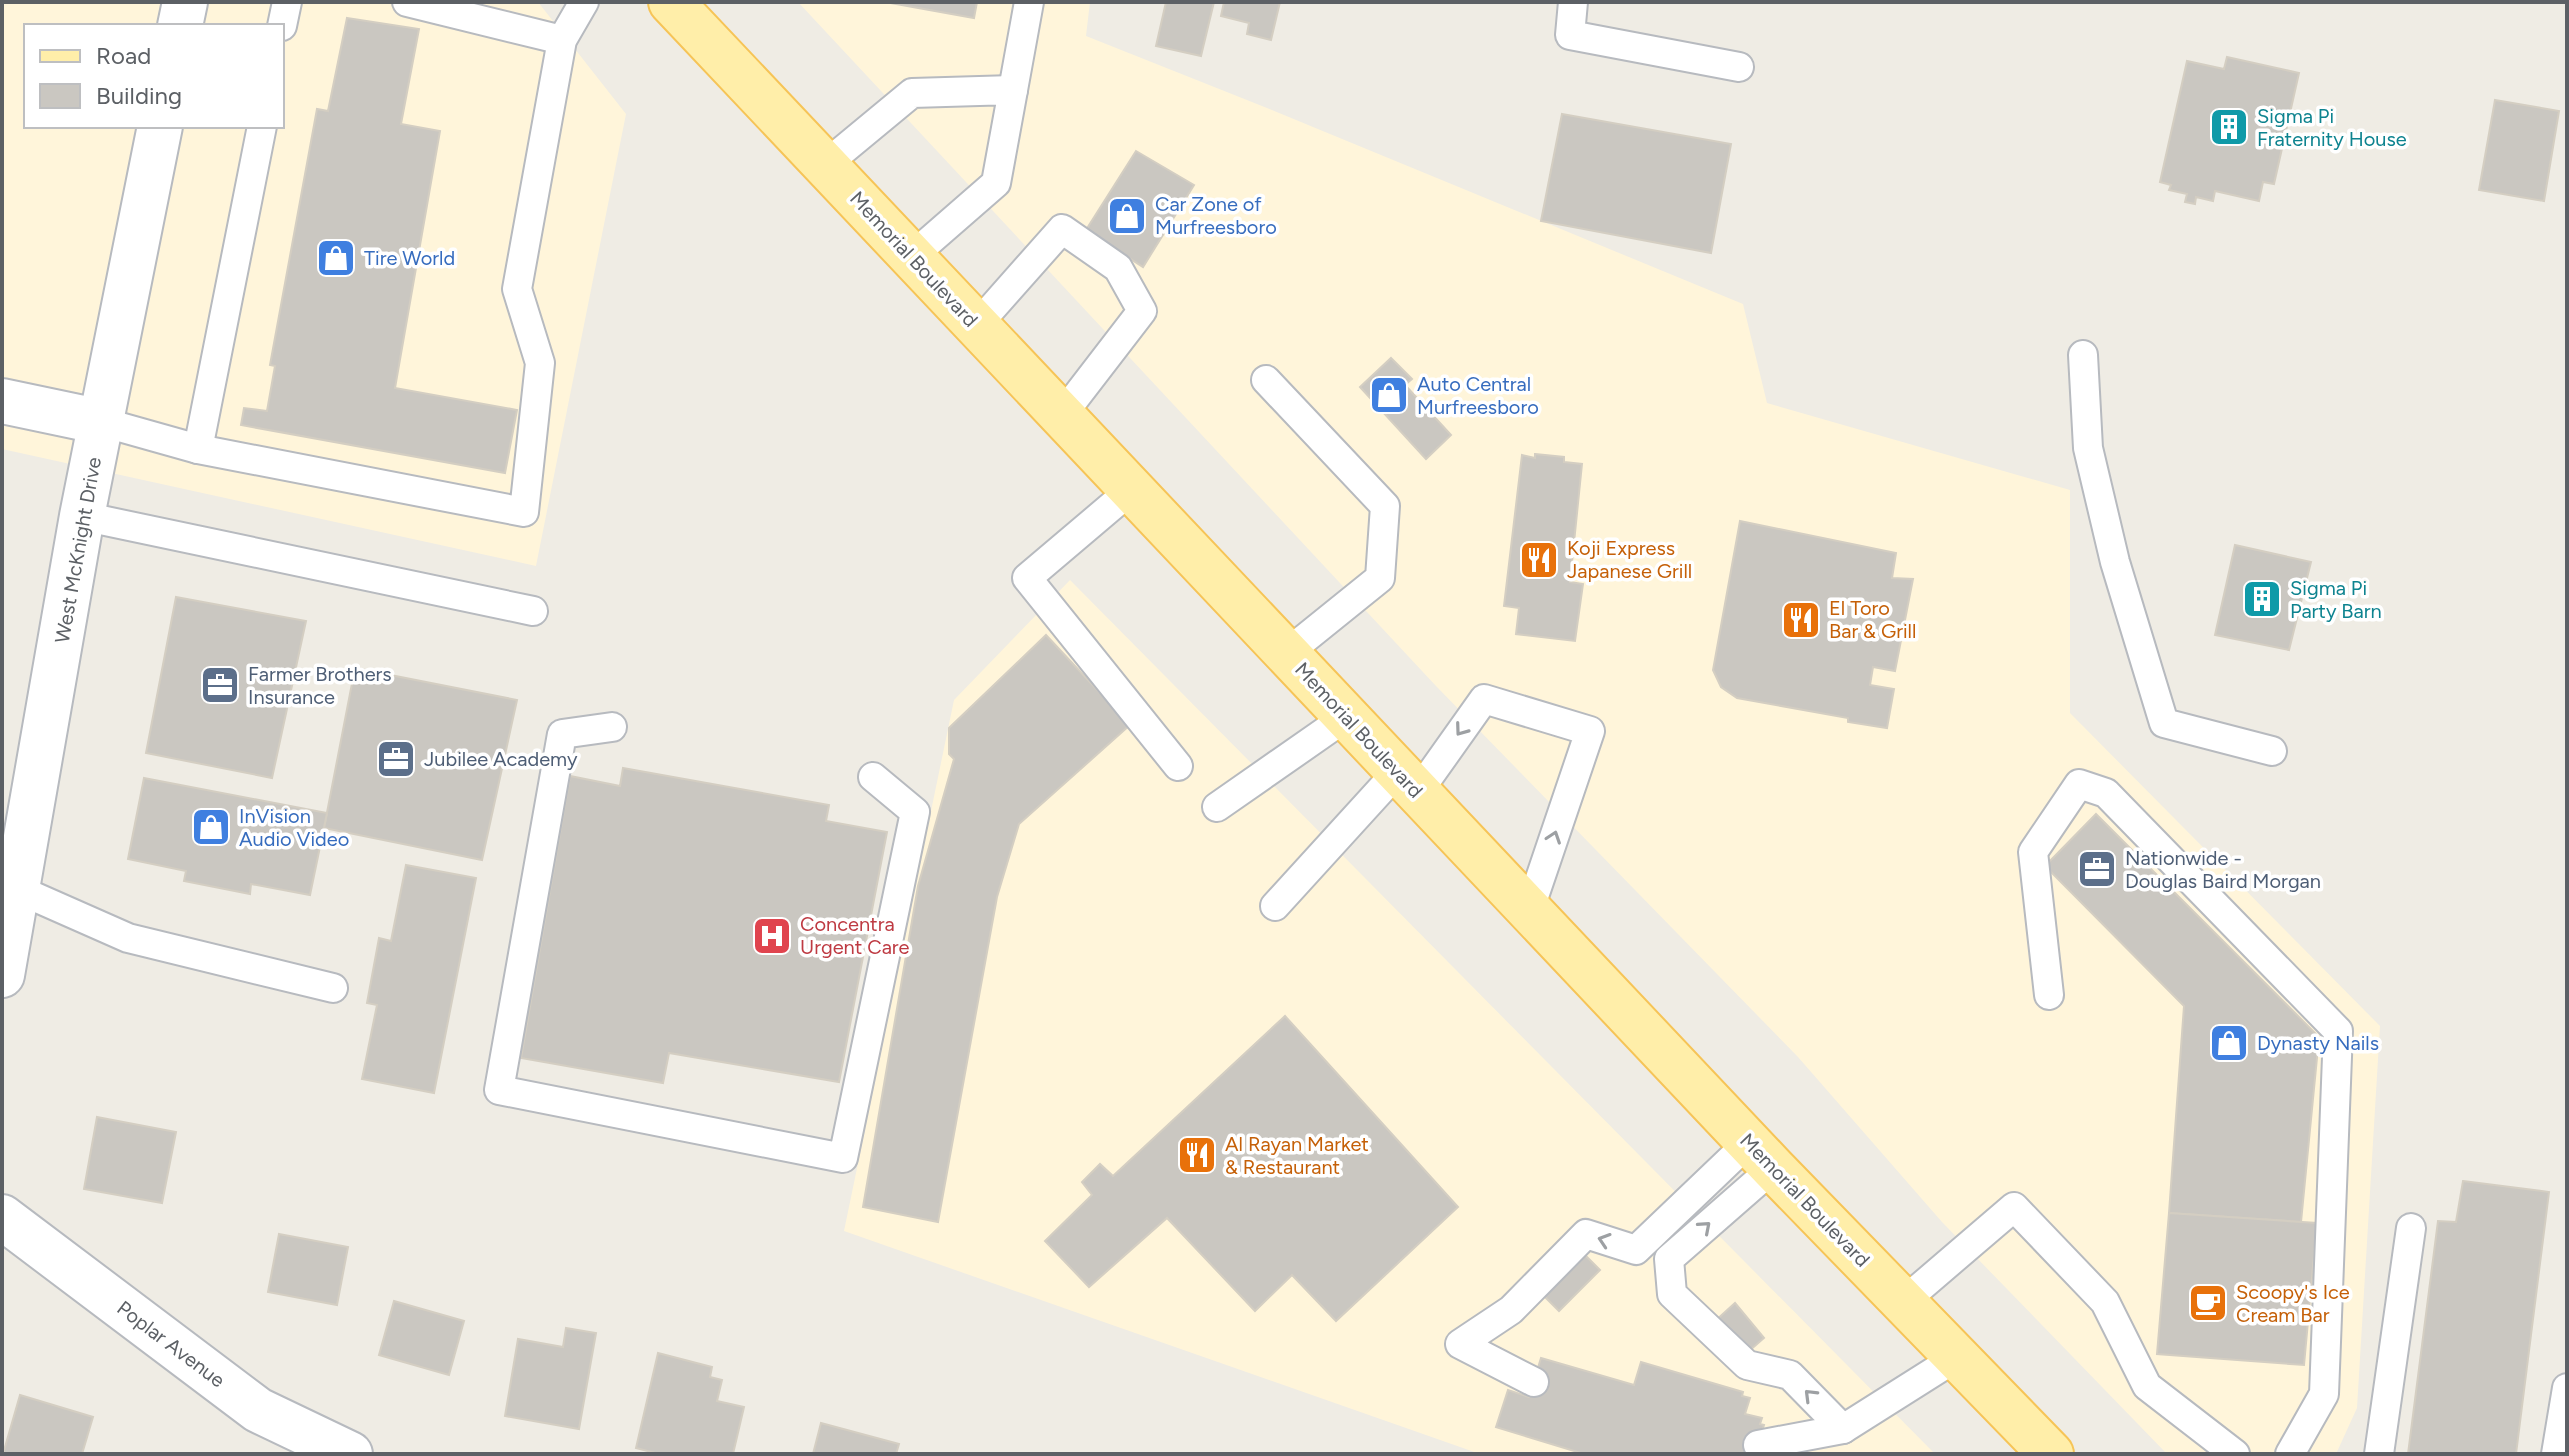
<svg xmlns="http://www.w3.org/2000/svg" width="2569" height="1456" font-family="Figtree,sans-serif">
  <rect width="100%" height="100%" fill="#efece4"/>
  <g fill="#fff5da" fill-rule="evenodd">
    <path d="M2,2H538L626,114L536,566L2,449ZM26,26H282V126H26Z"/>
    <polygon points="798,2 1090,2 1086,36 1262,106 1743,304 1767,403 2070,490 2070,713 2380,1026 2357,1408 2336,1454 2167,1454 1942,1222 1798,1057 1436,686"/>
    <polygon points="1070,580 1935,1454 1480,1454 844,1231 954,700"/>
  </g>
  <g fill="#cac7c1" stroke="#d4cec2" stroke-width="2">
    <polygon points="885,2 977,2 974,18"/>
    <polygon points="1166,2 1214,2 1201,56 1156,46"/>
    <polygon points="1224,2 1280,2 1271,40 1247,34 1249,23 1221,16"/>
    <polygon points="347,18 419,29 401,124 440,131 395,388 517,410 505,473 241,425 244,408 267,411 275,366 270,365 317,109 328,111"/>
    <polygon points="2227,57 2299,73 2274,184 2263,182 2259,201 2215,191 2213,201 2196,197 2195,204 2185,202 2187,194 2169,190 2171,185 2160,182 2187,61 2224,69"/>
    <polygon points="2495,100 2559,111 2544,201 2479,190"/>
    <polygon points="1562,114 1731,144 1711,253 1541,221"/>
    <polygon points="1136,151 1194,185 1143,267 1086,230"/>
    <polygon points="1391,358 1412,379 1405,385 1451,435 1426,459 1360,387"/>
    <polygon points="1535,454 1564,457 1564,462 1582,464 1570,582 1583,584 1575,641 1516,634 1519,608 1504,606 1522,455 1535,458"/>
    <polygon points="1740,521 1896,553 1892,578 1913,579 1895,671 1873,667 1870,685 1894,689 1887,728 1848,722 1848,718 1737,698 1721,687 1713,670"/>
    <polygon points="2235,545 2311,562 2289,650 2215,635"/>
    <polygon points="176,597 306,621 272,778 146,753"/>
    <polygon points="1046,635 1130,725 1019,824 997,897 938,1222 863,1207 918,886 954,759 949,754 949,728"/>
    <polygon points="355,668 517,700 482,860 324,828"/>
    <polygon points="623,768 829,805 826,821 887,832 839,1082 669,1053 663,1083 521,1058 570,776 620,786"/>
    <polygon points="144,778 327,813 310,895 251,884 250,894 184,881 186,871 128,859"/>
    <polygon points="2096,814 2319,1037 2301,1222 2169,1213 2184,1006 2045,866"/>
    <polygon points="406,865 476,878 434,1093 362,1079 377,1005 367,1003 379,938 391,941"/>
    <polygon points="1285,1016 1458,1207 1336,1321 1292,1275 1255,1311 1167,1218 1089,1287 1045,1241 1092,1195 1082,1182 1100,1164 1113,1176"/>
    <polygon points="97,1117 176,1132 162,1203 84,1189"/>
    <polygon points="2463,1181 2549,1192 2516,1454 2408,1454 2438,1221 2456,1222"/>
    <polygon points="2169,1213 2317,1223 2304,1365 2157,1354"/>
    <polygon points="279,1234 348,1247 337,1305 268,1292"/>
    <polygon points="1565,1235 1600,1270 1559,1311 1524,1276"/>
    <polygon points="394,1301 464,1321 449,1375 379,1355"/>
    <polygon points="1735,1303 1764,1338 1733,1365 1703,1332"/>
    <polygon points="566,1328 596,1333 579,1429 505,1416 518,1339 563,1347"/>
    <polygon points="658,1353 712,1367 710,1377 722,1380 717,1401 744,1407 733,1454 659,1454 636,1448"/>
    <polygon points="1541,1358 1634,1385 1641,1362 1743,1392 1742,1396 1750,1398 1745,1414 1762,1418 1760,1424 1764,1425 1755,1454 1584,1454 1496,1427 1508,1390 1529,1397"/>
    <polygon points="20,1395 93,1417 82,1454 3,1454"/>
    <polygon points="821,1423 899,1444 896,1454 813,1454"/>
  </g>
  <g fill="none" stroke-linecap="round" stroke-linejoin="round">
    <g stroke="#b7babf" stroke-width="32">
      <g id="lane">
        <polyline points="407,2 562,40"/>
        <polyline points="1573,2 1570,35 1739,67"/>
        <polyline points="282,26 287,2"/>
        <polyline points="1013,90 1029,2"/>
        <polyline points="825,165 912,93 1013,90 996,183 911,257"/>
        <polyline points="977,325 1062,229 1118,268 1142,311 1062,415"/>
        <polyline points="2083,355 2088,448 2115,562 2164,723 2272,751"/>
        <polyline points="1266,380 1385,506 1380,578 1287,653"/>
        <polyline points="102,422 198,449 524,512 540,363 517,289 562,40 584,2"/>
        <polyline points="198,449 262,126"/>
        <polyline points="1132,489 1027,578 1178,766"/>
        <polyline points="82,516 533,611"/>
        <polyline points="612,727 562,734 499,1090 843,1158 915,812 873,777"/>
        <polyline points="1418,792 1484,699 1590,731 1529,911"/>
        <polyline points="1217,807 1346,717"/>
        <polyline points="17,889 128,938 333,988"/>
        <polyline points="1275,906 1398,771"/>
        <polyline points="2049,995 2033,852 2079,784 2106,793 2338,1031 2324,1394 2290,1454"/>
        <polyline points="1903,1302 2014,1207 2105,1302 2147,1386 2235,1454"/>
        <polyline points="1534,1382 1460,1344 1511,1310 1586,1234 1636,1250 1749,1142"/>
        <polyline points="1843,1429 1957,1357"/>
        <polyline points="1758,1445 1843,1429 1790,1375 1747,1365 1672,1294 1669,1259 1773,1168"/>
        <polyline points="2379,1454 2411,1228"/>
        <polyline points="2556,1454 2567,1388"/>
      </g>
    </g>
    <g stroke="#b7babf" stroke-width="48">
      <g id="street">
        <polyline points="180,26 185,2"/>
        <polyline points="2,401 102,422"/>
        <polyline points="2,975 82,516 160,126"/>
        <polyline points="2,1217 258,1410 350,1454"/>
      </g>
    </g>
    <g stroke="#f6c457" stroke-width="48">
      <polyline id="primary" points="671,2 1773,1168 2051,1454"/>
    </g>
    <use href="#lane" stroke="#fff" stroke-width="28"/>
    <use href="#street" stroke="#fff" stroke-width="44"/>
    <use href="#primary" stroke="#ffeea9" stroke-width="44"/>
  </g>
  <defs><path id="oneway-chevron" d="M-2-3.5L2.5 0L-2 3.5" fill="none" stroke-width="1.6" stroke-linecap="round" stroke-linejoin="round" transform="scale(2)"/></defs>
  <g stroke="#9da0a3">
    <use href="#oneway-chevron" transform="translate(1461 730) rotate(126)"/>
    <use href="#oneway-chevron" transform="translate(1554 837) rotate(-71)"/>
    <use href="#oneway-chevron" transform="translate(1705 1227) rotate(-41)"/>
    <use href="#oneway-chevron" transform="translate(1604 1240) rotate(-162)"/>
    <use href="#oneway-chevron" transform="translate(1810 1395) rotate(-135)"/>
  </g>
  <defs>
    <g id="building-square" transform="scale(2)"><rect x="-9" y="-9" width="18" height="18" rx="4" fill="#0f9aa8" stroke="#fff"/><path d="M-4-6H4V6H1V3H-1V6H-4ZM-2.5-4.3h1.7v1.8h-1.7ZM.8-4.3h1.7v1.8H.8ZM-2.5-1h1.7V.8h-1.7ZM.8-1h1.7V.8H.8Z" fill="#fff"/></g>
    <g id="shop-square" transform="scale(2)"><rect x="-9" y="-9" width="18" height="18" rx="4" fill="#3f7fe0" stroke="#fff"/><path d="M-5-2.5h2.3a2.7 3.5 0 0 1 5.4 0H5L5.5 6h-11ZM-1.5-2.5h3a1.5 2.3 0 0 0-3 0Z" fill="#fff"/></g>
    <g id="restaurant-square" transform="scale(2)"><rect x="-9" y="-9" width="18" height="18" rx="4" fill="#e8710a" stroke="#fff"/><path d="M-5-6h1v4h1v-4h1v4h1v-4h1v5L-1.5 .5V6h-2V.5L-5-1ZM5-6V6H3V1.5H1.5Q1.5-4 5-6Z" fill="#fff"/></g>
    <g id="office-square" transform="scale(2)"><rect x="-9" y="-9" width="18" height="18" rx="4" fill="#5c6f8a" stroke="#fff"/><path d="M-6-3h4V-5.5h4V-3h4V5H-6ZM-1-4.5V-3h2v-1.5ZM-6 0V1H6V0Z" fill="#fff"/></g>
    <g id="hospital-square" transform="scale(2)"><rect x="-9" y="-9" width="18" height="18" rx="4" fill="#e0444e" stroke="#fff"/><path d="M-5-5h3v3.5h4V-5h3V5h-3V1.5h-4V5h-3Z" fill="#fff"/></g>
    <g id="cafe-square" transform="scale(2)"><rect x="-9" y="-9" width="18" height="18" rx="4" fill="#e8710a" stroke="#fff"/><path d="M-5.5-4.5H6V0H3Q3 3.5 0 3.5H-2.5Q-5.5 3.5-5.5 0ZM3-3.2v2h1.7v-2ZM-6 4.5H4V6H-6Z" fill="#fff"/></g>
  </defs>
  <g fill-rule="evenodd">
    <use href="#building-square" x="2229" y="127"/>
    <use href="#shop-square" x="1127" y="216"/>
    <use href="#shop-square" x="336" y="258"/>
    <use href="#shop-square" x="1389" y="395"/>
    <use href="#restaurant-square" x="1539" y="560"/>
    <use href="#building-square" x="2262" y="599"/>
    <use href="#restaurant-square" x="1801" y="620"/>
    <use href="#office-square" x="220" y="685"/>
    <use href="#office-square" x="396" y="759"/>
    <use href="#shop-square" x="211" y="827"/>
    <use href="#office-square" x="2097" y="869"/>
    <use href="#hospital-square" x="772" y="936"/>
    <use href="#shop-square" x="2229" y="1043"/>
    <use href="#restaurant-square" x="1197" y="1155"/>
    <use href="#cafe-square" x="2208" y="1303"/>
  </g>
  <g text-anchor="middle" dominant-baseline="central" stroke-width="7" stroke-linejoin="round" paint-order="stroke">
    <g font-size="20" fill="#0d838f" stroke="#fff" text-anchor="start">
      <text x="2257" y="116">Sigma Pi<tspan x="2257" dy="23">Fraternity House</tspan></text>
      <text x="2290" y="588">Sigma Pi<tspan x="2290" dy="23">Party Barn</tspan></text>
    </g>
    <g font-size="20" fill="#366cbe" stroke="#fff" text-anchor="start">
      <text x="1155" y="204">Car Zone of<tspan x="1155" dy="23">Murfreesboro</tspan></text>
      <text x="364" y="258">Tire World</text>
      <text x="1417" y="384">Auto Central<tspan x="1417" dy="23">Murfreesboro</tspan></text>
      <text x="239" y="816">InVision<tspan x="239" dy="23">Audio Video</tspan></text>
      <text x="2257" y="1043">Dynasty Nails</text>
    </g>
    <g font-size="20" fill="#5c6065" stroke="#fff">
      <text transform="translate(914 259) rotate(47)">Memorial Boulevard</text>
      <text transform="translate(78 550) rotate(-80)">West McKnight Drive</text>
      <text transform="translate(1359 730) rotate(47)">Memorial Boulevard</text>
      <text transform="translate(1805 1200) rotate(46)">Memorial Boulevard</text>
      <text transform="translate(171 1344) rotate(37)">Poplar Avenue</text>
    </g>
    <g font-size="20" fill="#c56008" stroke="#fff" text-anchor="start">
      <text x="1567" y="548">Koji Express<tspan x="1567" dy="23">Japanese Grill</tspan></text>
      <text x="1829" y="608">El Toro<tspan x="1829" dy="23">Bar &amp; Grill</tspan></text>
      <text x="1225" y="1144">Al Rayan Market<tspan x="1225" dy="23">&amp; Restaurant</tspan></text>
      <text x="2236" y="1292">Scoopy's Ice<tspan x="2236" dy="23">Cream Bar</tspan></text>
    </g>
    <g font-size="20" fill="#4e5e75" stroke="#fff" text-anchor="start">
      <text x="248" y="674">Farmer Brothers<tspan x="248" dy="23">Insurance</tspan></text>
      <text x="424" y="759">Jubilee Academy</text>
      <text x="2125" y="858">Nationwide -<tspan x="2125" dy="23">Douglas Baird Morgan</tspan></text>
    </g>
    <g font-size="20" fill="#be3a42" stroke="#fff" text-anchor="start">
      <text x="800" y="924">Concentra<tspan x="800" dy="23">Urgent Care</tspan></text>
    </g>
  </g>
  <rect width="2569" height="1456" fill="none" stroke="#5c6065" stroke-width="8"/>
  <rect x="24" y="24" width="260" height="104" fill="#ffffff" stroke="#bebfc1" stroke-width="2"/>
  <rect x="40" y="50" width="40" height="12" fill="#ffeea9" stroke="#bebfc1" stroke-width="2"/>
  <text x="96" y="64" font-size="24" fill="#5c6065">Road</text>
  <rect x="40" y="84" width="40" height="24" fill="#cac7c1" stroke="#bebfc1" stroke-width="2"/>
  <text x="96" y="104" font-size="24" fill="#5c6065">Building</text>
</svg>
